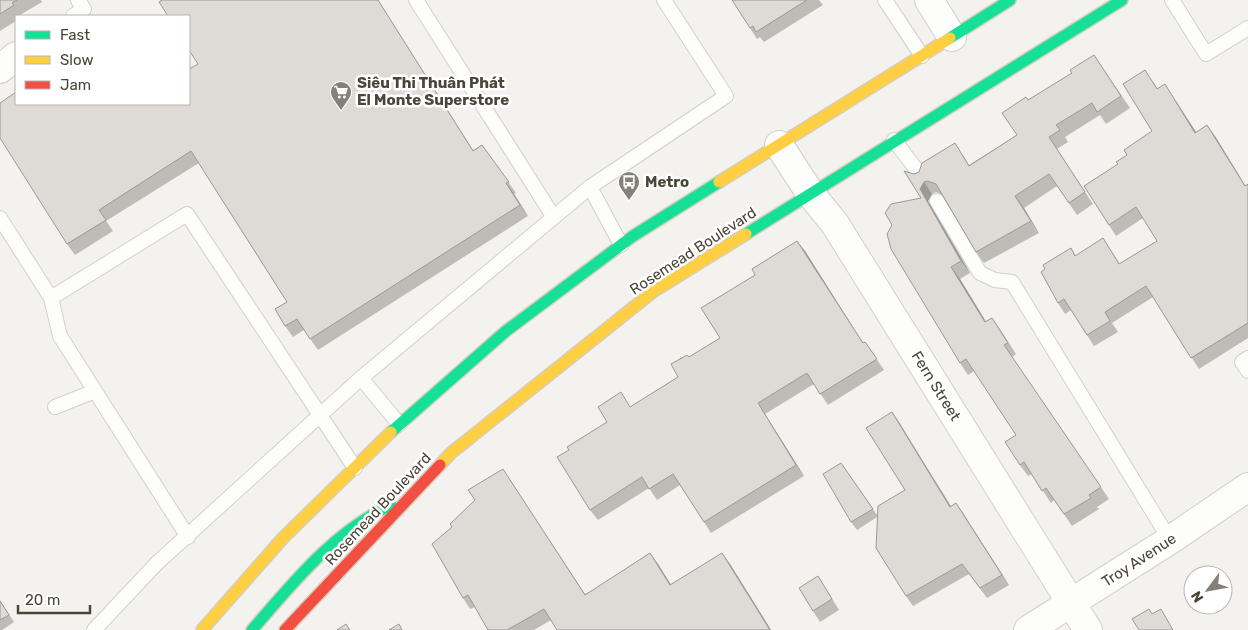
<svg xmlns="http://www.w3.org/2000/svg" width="1248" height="630" font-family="Rubik,sans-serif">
  <rect width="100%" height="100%" fill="#f4f2ee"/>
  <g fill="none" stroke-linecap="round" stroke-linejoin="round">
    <g stroke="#d2d0cb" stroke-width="16">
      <g id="lane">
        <polyline points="416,0 553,216"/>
        <polyline points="885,0 922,56"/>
        <polyline points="1172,0 1206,54 1248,28"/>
        <polyline points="73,16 84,9 78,0"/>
        <polyline points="894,140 922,177"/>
        <polyline points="590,187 621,245"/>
        <polyline points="937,201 980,273 995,280 1012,282 1170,540"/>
        <polyline points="0,218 51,298 60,336 188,537"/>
        <polyline points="51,298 187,214 355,468"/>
        <polyline points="1248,358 1242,362 1248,371"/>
        <polyline points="55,407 95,391"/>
        <polyline points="399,424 361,378 590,187 726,96 664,0"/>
        <polyline points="94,630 157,563 361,378"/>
      </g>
    </g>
    <g stroke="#d2d0cb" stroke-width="30">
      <g id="street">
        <polyline points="929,0 952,37"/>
        <polyline points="0,69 16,56"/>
        <polyline points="779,145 810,193 835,224 1088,630"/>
        <polyline points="1028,630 1170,540 1248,487"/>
      </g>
    </g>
    <g stroke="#d6cebb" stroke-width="14">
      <g id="fast">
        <polyline points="950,38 1010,0"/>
        <polyline points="746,234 1122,0"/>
        <polyline points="391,432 506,331 633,236 719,182"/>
        <path d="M252,630C293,583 333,532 391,505"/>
      </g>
    </g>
    <g stroke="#d6cebb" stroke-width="14">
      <g id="slow">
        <polyline points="719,182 950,38"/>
        <polyline points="440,465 451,453 654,291 746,234"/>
        <polyline points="202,630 283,538 391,432"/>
      </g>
    </g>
    <g stroke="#d6cebb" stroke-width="14">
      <polyline id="jam" points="285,630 440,465"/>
    </g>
    <use href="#lane" stroke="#fdfdfc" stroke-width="14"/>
    <use href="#street" stroke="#fdfdfc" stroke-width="28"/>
    <use href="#fast" stroke="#16e098" stroke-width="11"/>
    <use href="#slow" stroke="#ffcf43" stroke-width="11"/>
    <use href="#jam" stroke="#f24e42" stroke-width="11"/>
  </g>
  <g fill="#bfbcb8">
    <polygon points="0,0 41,0 42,2 20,15 21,16 16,16 16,21 0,31"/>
    <polygon points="161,0 378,0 473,150 482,145 516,193 514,194 528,216 318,350 304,330 293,337 285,326 287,302 199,163 106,221 113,231 75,255 67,244 16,104 189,104 198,64"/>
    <polygon points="732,0 819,0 823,5 764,42 760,37 757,39"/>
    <polygon points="1094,55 1130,108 1106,124 1100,115 1065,137 1068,142 1057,149 1093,204 1077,215 1057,186 1024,208 1039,233 984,263 976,252 943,195 936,192 932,194 928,201 970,273 960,279 986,322 992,318 1000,329 1016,354 1012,357 1109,499 1097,507 1099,509 1072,526 1054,500 1051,503 1032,474 1028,476 1020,465 1016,435 974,371 968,375 960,363 921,198 914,174 963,155 969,165 1017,135 1029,100 1072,73"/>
    <polygon points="1153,81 1157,88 1172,95 1196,132 1215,136 1245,185 1248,184 1248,338 1199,369 1153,297 1112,323 1118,332 1094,346 1071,310 1065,314 1058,303 1045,269 1071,248 1076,256 1103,238 1120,264 1157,241 1143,218 1116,236 1109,225 1118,164 1152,131"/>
    <polygon points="805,251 863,343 865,342 884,370 828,405 814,384 765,414 804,476 711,533 680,485 657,500 649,488 598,520 590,510 569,450 631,407 678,377 689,357 720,338"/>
    <polygon points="892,412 951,506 956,503 1009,585 987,598 969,574 913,606 906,596 877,517 857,530 851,522 841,463 877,515 905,490"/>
    <polygon points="510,480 585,594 658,564 671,585 730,564 771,630 557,630 551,620 534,630 488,630 475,607 470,609 463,598 452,527"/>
    <polygon points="825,587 839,610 820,622 813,611"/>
    <polygon points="0,600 14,622 2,630 0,630"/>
  </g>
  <g fill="#9b9996">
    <polygon points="1165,84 1172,95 1203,143 1195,133"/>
    <polygon points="1207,125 1215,136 1248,190"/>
    <polygon points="924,182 932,194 928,201 970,273 961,261 920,189"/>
    <polygon points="506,183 514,194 528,216 520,205"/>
    <polygon points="1015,196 1024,208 1039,233 1031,221"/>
    <polygon points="797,241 805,251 870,354 863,343"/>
    <polygon points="951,267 960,279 988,325 980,314"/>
    <polygon points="758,403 765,414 804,476 796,465"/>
    <polygon points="892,412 899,422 957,517 950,507"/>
    <polygon points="956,503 963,513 1009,585 1002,575"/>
    <polygon points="650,553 658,564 678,596 670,585"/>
    <polygon points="722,553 730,564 771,630 770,630"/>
  </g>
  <g fill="#dedbd6" stroke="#9b9996">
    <polygon points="0,0 17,0 12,3 14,5 0,14"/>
    <polygon points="161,0 378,0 473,151 482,145 509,182 506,183 520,205 310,339 297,319 285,326 275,309 287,302 191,151 99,210 106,220 67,244 0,138 0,103 16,92 16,104 189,104 189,69 198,64 189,50 189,16 168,16 159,2 161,1"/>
    <polygon points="732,0 807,0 756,32 753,26 750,28"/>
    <polygon points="1094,55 1121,96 1097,112 1092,103 1056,125 1060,130 1049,137 1085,192 1069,203 1049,174 1015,196 1031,221 976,252 936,184 928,181 924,182 920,189 961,261 951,267 980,314 985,322 992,318 1008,343 1004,345 1101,487 1089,495 1091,498 1064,514 1046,488 1042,491 1024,462 1020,465 1005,442 1016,435 966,359 960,363 891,249 887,234 892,225 885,213 891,204 921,198 904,171 914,174 919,172 922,163 955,143 969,166 1017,135 1002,113 1026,97 1028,100 1072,73 1070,70"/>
    <polygon points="1145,70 1157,89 1165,84 1195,133 1207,125 1245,186 1248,184 1248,323 1191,358 1146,286 1105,312 1110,321 1087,335 1064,299 1058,303 1041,272 1045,269 1043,265 1071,248 1075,256 1103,238 1119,264 1157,241 1136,207 1109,225 1084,186 1118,164 1116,162 1127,155 1124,150 1152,131 1123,84"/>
    <polygon points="797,241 863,343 865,342 877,359 820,394 807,373 758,403 796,465 704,522 673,474 649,489 642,477 590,510 557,457 569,450 567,447 607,422 598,407 621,392 630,407 678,377 671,364 687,355 689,357 720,338 701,308 755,275 752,269"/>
    <polygon points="892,412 950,507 956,503 1002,575 980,588 962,564 906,596 876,548 878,506 905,490 866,428"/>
    <polygon points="841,463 873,509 851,522 823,474"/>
    <polygon points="503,469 585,595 650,553 670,585 722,553 770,630 557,630 544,609 507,630 488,630 468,595 463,598 432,544 452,527 450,524 475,500 468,490"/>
    <polygon points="818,576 832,599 813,611 799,588"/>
    <polygon points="0,601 9,615 0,620"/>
    <polygon points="1149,609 1152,614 1161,609 1173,630 1139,630 1132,619"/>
    <polygon points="346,624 350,630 337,630"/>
    <polygon points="399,624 402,630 389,630"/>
  </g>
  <defs>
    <g id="supermarket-pin" transform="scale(1.125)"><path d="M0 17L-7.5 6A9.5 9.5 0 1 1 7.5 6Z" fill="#868178" stroke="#fff"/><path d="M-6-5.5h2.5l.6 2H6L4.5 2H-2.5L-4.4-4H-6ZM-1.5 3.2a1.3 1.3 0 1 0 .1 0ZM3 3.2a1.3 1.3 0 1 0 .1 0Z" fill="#fff"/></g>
    <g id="bus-pin" transform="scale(1.125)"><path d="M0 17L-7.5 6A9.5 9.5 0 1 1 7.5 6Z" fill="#868178" stroke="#fff"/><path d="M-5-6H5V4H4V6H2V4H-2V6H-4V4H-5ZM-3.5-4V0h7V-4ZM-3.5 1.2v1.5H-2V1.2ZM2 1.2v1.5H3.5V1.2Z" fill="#fff"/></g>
  </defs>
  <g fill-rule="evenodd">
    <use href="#supermarket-pin" x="341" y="92"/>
    <use href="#bus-pin" x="629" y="182"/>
  </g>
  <g text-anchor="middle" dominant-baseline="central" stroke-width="5" stroke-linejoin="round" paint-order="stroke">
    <g font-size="15" font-weight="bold" fill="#4b4439" stroke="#fff" text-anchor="start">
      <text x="357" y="83">Siêu Thi Thuân Phát<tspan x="357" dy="17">El Monte Superstore</tspan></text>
      <text x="645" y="182">Metro</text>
    </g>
    <g font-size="15" fill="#4b4439" stroke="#fff">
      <text transform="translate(693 251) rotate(-33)">Rosemead Boulevard</text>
      <text transform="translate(936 386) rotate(58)">Fern Street</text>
      <text transform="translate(378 509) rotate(-47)">Rosemead Boulevard</text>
      <text transform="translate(1139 560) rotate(-33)">Troy Avenue</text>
    </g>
  </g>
  <rect x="15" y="15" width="175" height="90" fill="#ffffff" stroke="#b7b4b0"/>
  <rect x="25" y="31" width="25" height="8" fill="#16e098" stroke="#b7b4b0"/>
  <text x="60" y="40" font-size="15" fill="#4b4439">Fast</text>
  <rect x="25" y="56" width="25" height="8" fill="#ffcf43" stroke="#b7b4b0"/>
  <text x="60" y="65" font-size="15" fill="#4b4439">Slow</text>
  <rect x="25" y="81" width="25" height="8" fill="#f24e42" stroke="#b7b4b0"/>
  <text x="60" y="90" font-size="15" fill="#4b4439">Jam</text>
  <g transform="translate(1208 590) rotate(238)"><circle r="24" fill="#ffffff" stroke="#b7b4b0"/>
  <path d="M0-4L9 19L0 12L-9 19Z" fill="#868178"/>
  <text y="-8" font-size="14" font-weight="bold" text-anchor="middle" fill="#4b4439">N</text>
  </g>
  <path d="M18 605v8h72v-8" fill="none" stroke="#4b4439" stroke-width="2.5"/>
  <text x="25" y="605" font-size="15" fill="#4b4439" stroke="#ffffff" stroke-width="4" paint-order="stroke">20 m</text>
</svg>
